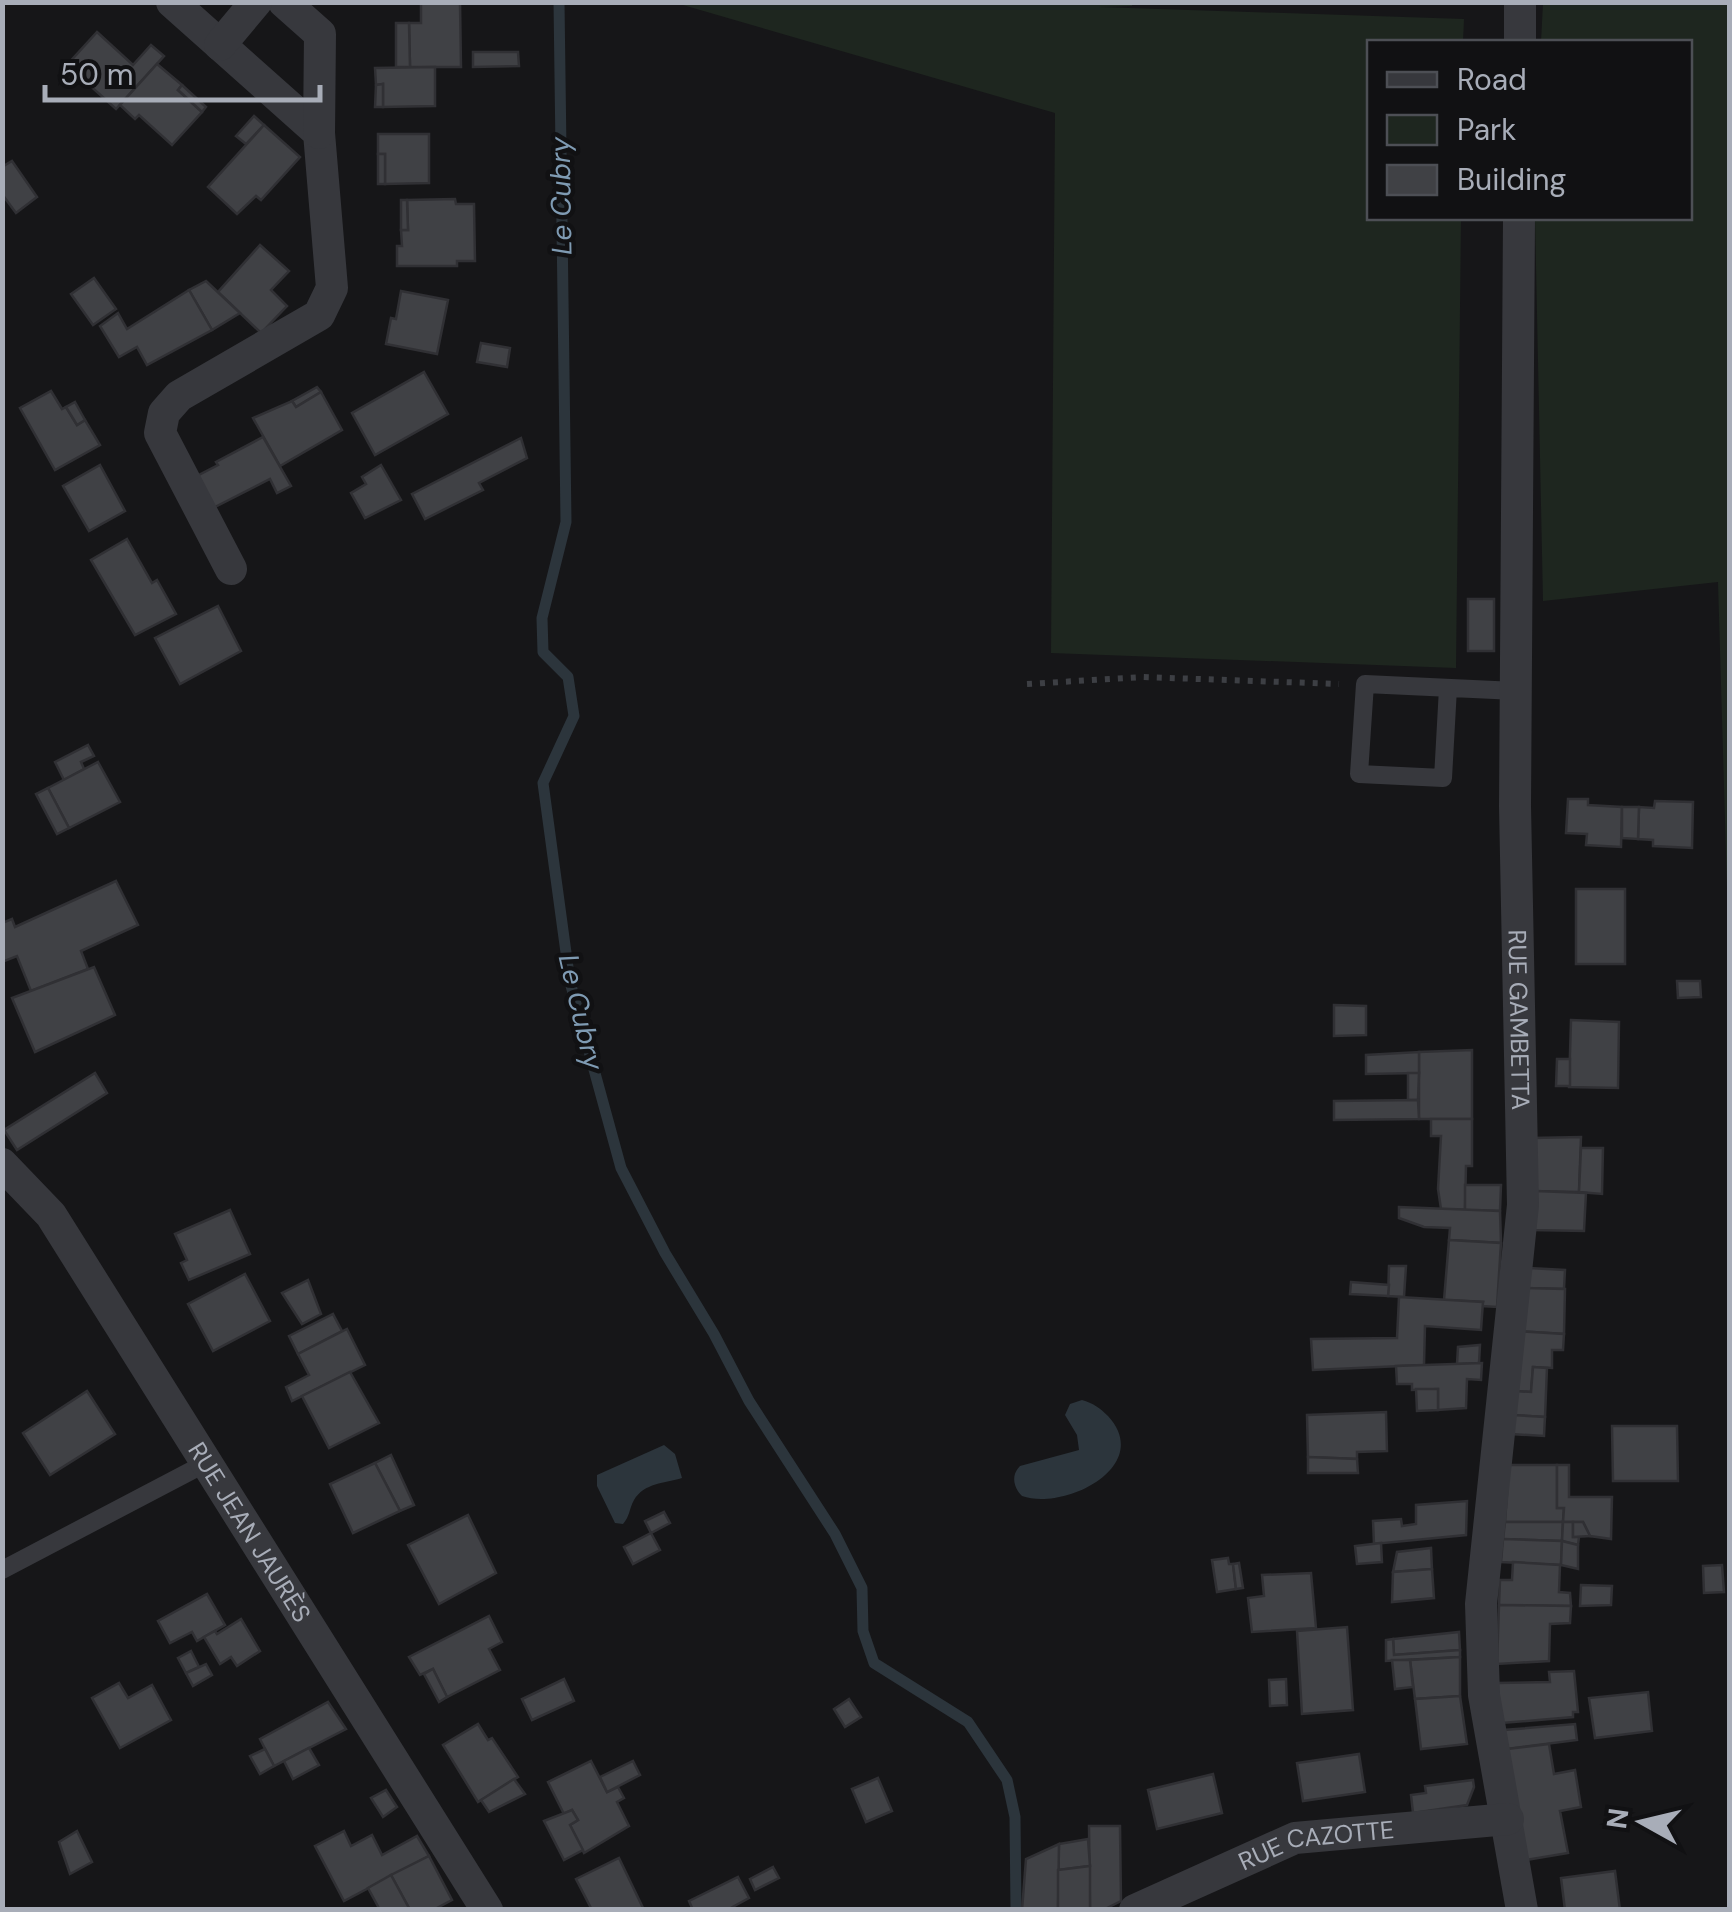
<svg xmlns="http://www.w3.org/2000/svg" width="1732" height="1912" font-family="'DM Sans',sans-serif">
  <rect width="100%" height="100%" fill="#161618"/>
  <g fill="#1e261f">
    <polygon points="1133,2 1132,6 1099,7 1464,19 1463,42 1370,42 1370,218 1461,218 1456,668 1051,653 1055,113 676,3"/>
    <polygon points="1543,3 1729,3 1729,957 1718,582 1543,601 1535,218 1690,218 1690,42 1541,42"/>
  </g>
  <g fill="#2c353c">
    <path d="M1082,1400C1093,1403 1100,1408 1108,1416C1154,1466 1065,1511 1022,1496C1013,1487 1011,1475 1020,1466L1079,1450L1077,1435L1065,1415L1070,1404Z"/>
    <path d="M664,1445L675,1454L682,1478C665,1483 644,1483 634,1500C629,1509 630,1516 623,1524L615,1523L597,1486V1475Z"/>
  </g>
  <g fill="none" stroke-linecap="round" stroke-linejoin="round">
    <polyline stroke="#2c353c" stroke-width="11" points="559,2 566,522 542,618 543,652 568,677 574,716 543,783 570,982 621,1168 665,1253 714,1334 749,1401 835,1534 862,1588 863,1631 874,1663 968,1722 1007,1780 1015,1817 1016,1910"/>
  </g>
  <g fill="#404145" stroke="#303034" stroke-width="2.5">
    <polygon points="421,2 460,2 461,67 410,67 409,23 421,23"/>
    <polygon points="396,23 409,23 410,67 396,67"/>
    <polygon points="97,32 133,65 151,45 164,56 116,109 67,65"/>
    <polygon points="473,52 518,52 519,66 473,67"/>
    <polygon points="157,64 182,85 178,90 202,112 172,145 139,115 135,119 120,105"/>
    <polygon points="435,67 435,106 383,107 383,84 376,85 375,68"/>
    <polygon points="383,84 383,107 375,107 376,85"/>
    <polygon points="182,85 206,107 202,112 178,90"/>
    <polygon points="254,116 264,125 246,144 236,136"/>
    <polygon points="264,125 300,157 261,200 256,196 237,214 208,187"/>
    <polygon points="378,134 429,134 429,183 385,184 385,154 378,154"/>
    <rect x="378" y="154" width="7" height="30"/>
    <polygon points="12,161 37,197 16,213 2,194 2,167"/>
    <polygon points="455,199 456,204 474,204 475,261 457,261 457,266 397,266 397,246 402,246 401,230 408,230 407,200"/>
    <polygon points="401,200 407,200 408,230 401,230"/>
    <polygon points="260,245 289,271 271,290 287,306 261,333 218,292"/>
    <polygon points="94,278 116,309 93,325 71,294"/>
    <polygon points="206,281 240,313 212,330 189,290"/>
    <polygon points="189,290 212,330 147,365 137,347 119,357 100,326 118,313 127,329"/>
    <polygon points="401,291 448,300 437,354 386,344 391,318 396,319"/>
    <polygon points="481,343 510,348 507,367 477,362"/>
    <polygon points="424,372 448,414 375,455 352,413"/>
    <polygon points="317,387 321,392 296,407 292,401"/>
    <polygon points="51,391 62,409 66,407 77,425 85,420 100,445 55,470 20,408"/>
    <polygon points="321,392 342,430 280,466 253,418 292,401 296,407"/>
    <polygon points="75,402 85,420 77,425 66,407"/>
    <polygon points="263,437 291,486 277,493 270,479 211,509 193,478 218,465 216,462"/>
    <polygon points="521,438 527,458 479,483 483,490 425,519 412,494"/>
    <polygon points="100,465 125,511 89,531 63,486"/>
    <polygon points="381,465 401,500 365,518 351,493 366,484 362,477"/>
    <polygon points="127,539 152,583 157,580 176,614 135,635 91,560"/>
    <rect x="1468" y="599" width="26" height="52"/>
    <polygon points="218,606 241,651 180,684 155,638"/>
    <polygon points="88,745 94,756 81,762 84,769 64,780 55,762"/>
    <polygon points="98,762 120,802 69,828 48,788"/>
    <polygon points="48,788 69,828 57,834 36,794"/>
    <polygon points="1568,799 1588,799 1588,805 1622,807 1621,847 1586,845 1587,834 1566,833"/>
    <polygon points="1655,801 1693,802 1692,848 1653,846 1653,840 1638,839 1639,807 1654,808"/>
    <polygon points="1622,807 1639,807 1638,839 1622,838"/>
    <polygon points="116,881 138,925 81,951 88,969 31,991 17,956 2,962 2,923 12,919 15,927"/>
    <rect x="1576" y="889" width="49" height="75"/>
    <polygon points="94,967 115,1015 35,1052 12,998"/>
    <polygon points="1677,981 1700,981 1701,997 1678,998"/>
    <polygon points="1334,1005 1366,1006 1366,1035 1334,1036"/>
    <polygon points="1571,1020 1619,1022 1618,1088 1569,1087"/>
    <polygon points="1472,1050 1472,1119 1419,1119 1419,1052"/>
    <polygon points="1419,1052 1419,1073 1366,1074 1366,1055"/>
    <polygon points="1557,1059 1570,1059 1570,1086 1556,1086"/>
    <polygon points="95,1073 107,1093 17,1150 4,1130"/>
    <polygon points="1408,1073 1419,1073 1418,1100 1408,1100"/>
    <polygon points="1418,1100 1419,1119 1334,1120 1334,1101"/>
    <polygon points="1431,1119 1472,1119 1472,1166 1466,1166 1465,1210 1441,1209 1438,1189 1441,1136 1431,1136"/>
    <polygon points="1581,1137 1579,1192 1530,1191 1532,1138"/>
    <polygon points="1581,1148 1603,1148 1602,1194 1579,1192"/>
    <polygon points="1465,1185 1501,1185 1500,1211 1465,1210"/>
    <polygon points="1536,1191 1586,1193 1584,1231 1532,1230"/>
    <polygon points="1399,1207 1500,1211 1501,1243 1449,1240 1450,1228 1424,1227 1399,1218"/>
    <polygon points="230,1210 250,1254 189,1280 181,1263 187,1260 175,1234"/>
    <polygon points="1449,1240 1501,1243 1497,1307 1482,1306 1483,1302 1444,1300"/>
    <polygon points="1389,1266 1406,1266 1404,1297 1388,1296"/>
    <polygon points="1529,1268 1565,1270 1564,1289 1527,1288"/>
    <polygon points="245,1274 270,1321 213,1351 188,1304"/>
    <polygon points="308,1280 321,1314 302,1324 282,1293"/>
    <polygon points="1351,1282 1389,1285 1388,1296 1350,1294"/>
    <polygon points="1520,1288 1565,1289 1564,1334 1517,1331"/>
    <polygon points="1399,1297 1483,1302 1481,1330 1425,1326 1424,1365 1313,1370 1311,1339 1397,1338"/>
    <polygon points="333,1314 342,1331 298,1354 289,1336"/>
    <polygon points="347,1329 365,1365 292,1401 286,1387 309,1375 298,1354"/>
    <polygon points="1517,1331 1564,1334 1563,1350 1552,1350 1552,1368 1533,1367 1531,1392 1514,1391"/>
    <polygon points="1480,1345 1479,1363 1457,1364 1458,1347"/>
    <polygon points="1482,1363 1481,1380 1467,1379 1466,1408 1438,1410 1438,1389 1412,1390 1412,1384 1397,1384 1396,1366"/>
    <polygon points="1533,1367 1547,1368 1545,1417 1512,1415 1514,1391 1531,1392"/>
    <polygon points="350,1372 379,1423 329,1448 302,1396"/>
    <polygon points="1416,1389 1438,1389 1438,1410 1417,1411"/>
    <polygon points="87,1391 115,1434 50,1475 23,1433"/>
    <polygon points="1386,1412 1387,1451 1357,1452 1357,1459 1308,1457 1307,1415"/>
    <polygon points="1512,1415 1545,1417 1544,1436 1511,1434"/>
    <polygon points="1612,1426 1677,1426 1678,1481 1613,1481"/>
    <polygon points="391,1455 414,1505 400,1511 375,1463"/>
    <polygon points="1308,1457 1357,1459 1358,1473 1308,1473"/>
    <polygon points="375,1463 400,1511 353,1533 330,1484"/>
    <polygon points="1509,1465 1557,1465 1557,1508 1564,1508 1563,1522 1505,1522"/>
    <polygon points="1557,1465 1569,1465 1569,1497 1612,1497 1611,1539 1590,1536 1583,1522 1563,1522 1564,1508 1557,1508"/>
    <polygon points="1467,1501 1466,1535 1374,1544 1373,1521 1401,1519 1402,1526 1416,1524 1416,1505"/>
    <polygon points="664,1512 670,1523 651,1533 645,1521"/>
    <polygon points="468,1515 496,1573 439,1604 408,1545"/>
    <polygon points="1505,1522 1563,1522 1562,1541 1503,1539"/>
    <polygon points="1563,1522 1573,1522 1573,1537 1579,1537 1578,1545 1562,1541"/>
    <polygon points="1573,1522 1583,1522 1590,1536 1573,1537"/>
    <polygon points="651,1533 660,1550 633,1564 624,1547"/>
    <polygon points="1503,1539 1562,1541 1561,1565 1501,1562"/>
    <polygon points="1562,1541 1578,1545 1578,1569 1561,1565"/>
    <polygon points="1381,1543 1382,1562 1357,1564 1355,1546"/>
    <polygon points="1431,1548 1432,1569 1393,1572 1397,1552"/>
    <polygon points="1228,1558 1229,1564 1233,1564 1236,1589 1217,1592 1212,1560"/>
    <polygon points="1513,1562 1560,1565 1559,1592 1570,1593 1571,1606 1499,1605 1500,1580 1512,1580"/>
    <polygon points="1239,1563 1243,1588 1236,1589 1233,1564"/>
    <polygon points="1722,1565 1724,1592 1704,1593 1703,1566"/>
    <polygon points="1432,1569 1434,1598 1392,1602 1393,1572"/>
    <polygon points="1311,1573 1316,1628 1252,1632 1248,1598 1264,1596 1262,1575"/>
    <polygon points="1581,1585 1612,1586 1611,1605 1580,1606"/>
    <polygon points="207,1594 225,1625 197,1641 192,1632 170,1643 158,1621"/>
    <polygon points="1499,1605 1571,1606 1570,1623 1550,1624 1549,1661 1497,1664"/>
    <polygon points="489,1616 502,1642 489,1649 500,1670 447,1697 433,1669 420,1675 409,1657"/>
    <polygon points="241,1619 260,1651 237,1666 231,1657 220,1664 204,1637 215,1631 217,1634"/>
    <polygon points="1347,1627 1353,1710 1302,1714 1297,1631"/>
    <polygon points="1459,1632 1460,1650 1394,1655 1393,1639"/>
    <polygon points="1393,1639 1394,1655 1460,1650 1460,1657 1386,1661 1386,1640"/>
    <polygon points="191,1651 199,1667 186,1673 178,1658"/>
    <polygon points="1460,1657 1460,1696 1415,1699 1410,1660"/>
    <polygon points="1392,1660 1410,1660 1413,1687 1395,1689"/>
    <polygon points="206,1664 212,1675 193,1686 186,1673"/>
    <polygon points="433,1669 447,1697 439,1702 424,1674"/>
    <polygon points="1574,1671 1578,1712 1573,1712 1573,1717 1502,1723 1497,1683 1550,1682 1549,1672"/>
    <polygon points="564,1679 574,1701 532,1720 522,1699"/>
    <polygon points="1286,1679 1287,1705 1270,1706 1269,1680"/>
    <polygon points="119,1683 128,1698 152,1685 171,1720 120,1748 92,1698"/>
    <polygon points="1648,1692 1652,1731 1595,1738 1589,1698"/>
    <polygon points="1460,1696 1467,1744 1421,1749 1415,1699"/>
    <polygon points="849,1699 861,1717 845,1727 834,1709"/>
    <polygon points="328,1702 346,1729 274,1766 260,1739"/>
    <polygon points="478,1724 488,1740 492,1738 518,1777 478,1802 443,1745"/>
    <polygon points="1575,1724 1577,1740 1507,1749 1504,1730"/>
    <polygon points="1549,1744 1554,1774 1575,1770 1581,1807 1560,1811 1568,1853 1526,1860 1507,1749"/>
    <polygon points="309,1748 319,1765 293,1779 284,1761"/>
    <polygon points="265,1749 274,1766 260,1774 250,1756"/>
    <polygon points="1359,1754 1365,1792 1303,1801 1297,1763"/>
    <polygon points="591,1761 607,1792 618,1787 624,1798 617,1802 629,1826 584,1853 570,1825 578,1820 572,1810 564,1814 548,1782"/>
    <polygon points="633,1761 640,1775 607,1792 600,1777"/>
    <polygon points="1213,1774 1222,1813 1157,1829 1148,1790"/>
    <polygon points="878,1778 892,1811 866,1822 852,1789"/>
    <polygon points="514,1779 525,1794 489,1812 481,1800"/>
    <polygon points="1473,1780 1474,1787 1467,1805 1413,1813 1411,1795 1426,1793 1425,1786"/>
    <polygon points="386,1790 397,1807 383,1817 371,1798"/>
    <polygon points="572,1810 578,1820 570,1825 583,1850 564,1860 544,1821"/>
    <polygon points="1089,1826 1120,1826 1121,1901 1103,1910 1090,1910"/>
    <polygon points="77,1831 92,1862 70,1874 59,1842"/>
    <polygon points="344,1831 351,1846 372,1835 382,1855 417,1836 429,1856 344,1901 315,1846"/>
    <polygon points="1088,1839 1090,1866 1058,1870 1059,1844"/>
    <polygon points="1059,1844 1058,1910 1022,1910 1026,1859"/>
    <polygon points="429,1856 452,1900 433,1910 410,1910 391,1875"/>
    <polygon points="619,1858 644,1910 592,1910 576,1879"/>
    <polygon points="1090,1866 1090,1910 1058,1910 1058,1870"/>
    <polygon points="773,1867 779,1878 755,1890 750,1879"/>
    <polygon points="1615,1871 1620,1910 1565,1910 1561,1878"/>
    <polygon points="391,1875 410,1910 380,1910 368,1888"/>
    <polygon points="738,1877 749,1898 727,1910 693,1910 689,1901"/>
  </g>
  <g fill="none" stroke-linecap="round" stroke-linejoin="round">
    <polyline stroke="#3d3f44" stroke-width="6" stroke-dasharray="5 8" stroke-linecap="butt" points="1027,684 1143,677 1339,684"/>
    <g stroke="#37383d" stroke-width="18">
      <polyline points="1448,688 1443,778 1359,774 1365,684 1516,691"/>
      <polyline points="2,1570 206,1463"/>
    </g>
    <g stroke="#37383d" stroke-width="32">
      <polyline points="172,2 319,133 332,288 319,315 179,396 164,413 160,433 231,569"/>
      <polyline points="284,2 320,34 319,133"/>
      <polyline points="1520,42 1520,2"/>
      <polyline points="220,45 256,2"/>
      <path id="s1" d="M1519,218L1515,806L1523,1205L1481,1604L1484,1695L1522,1910"/>
      <path id="s2" d="M2,1164L51,1215L487,1910"/>
      <path id="s3" d="M1135,1910L1295,1838L1508,1819"/>
    </g>
  </g>
  <g text-anchor="middle" dominant-baseline="central" stroke-width="9" stroke-linejoin="round" paint-order="stroke">
    <g font-size="25" fill="#a8adb8" stroke="#111113">
      <text stroke="none"><textPath href="#s1" startOffset="802">RUE GAMBETTA</textPath></text>
      <text stroke="none"><textPath href="#s2" startOffset="445">RUE JEAN JAURÈS</textPath></text>
      <text stroke="none"><textPath href="#s3" startOffset="195">RUE CAZOTTE</textPath></text>
    </g>
    <g font-size="28" font-style="italic" fill="#7f9bb3" stroke="#111113">
      <text transform="translate(561 196) rotate(-91)">Le Cubry</text>
      <text transform="translate(581 1012) rotate(77)">Le Cubry</text>
    </g>
  </g>
  <rect width="1732" height="1912" fill="none" stroke="#a8adb8" stroke-width="10"/>
  <rect x="1367" y="40" width="325" height="180" fill="#111113" stroke="#4d4f55" stroke-width="2.5"/>
  <rect x="1387" y="72" width="50" height="15" fill="#37383d" stroke="#4d4f55" stroke-width="2.5"/>
  <text x="1457" y="90" font-size="30" fill="#a8adb8">Road</text>
  <rect x="1387" y="115" width="50" height="30" fill="#1e261f" stroke="#4d4f55" stroke-width="2.5"/>
  <text x="1457" y="140" font-size="30" fill="#a8adb8">Park</text>
  <rect x="1387" y="165" width="50" height="30" fill="#404145" stroke="#4d4f55" stroke-width="2.5"/>
  <text x="1457" y="190" font-size="30" fill="#a8adb8">Building</text>
  <g transform="translate(1642 1822) rotate(278)" stroke="#111113" stroke-width="8" paint-order="stroke">
  <path d="M0-8L18 38L0 25L-18 38Z" fill="#a8adb8"/>
  <text y="-15" font-size="28" font-weight="bold" text-anchor="middle" fill="#a8adb8">N</text>
  </g>
  <path d="M45 85v15h275v-15" fill="none" stroke="#a8adb8" stroke-width="5"/>
  <text x="60" y="85" font-size="30" fill="#a8adb8" stroke="#111113" stroke-width="8" paint-order="stroke">50 m</text>
</svg>
